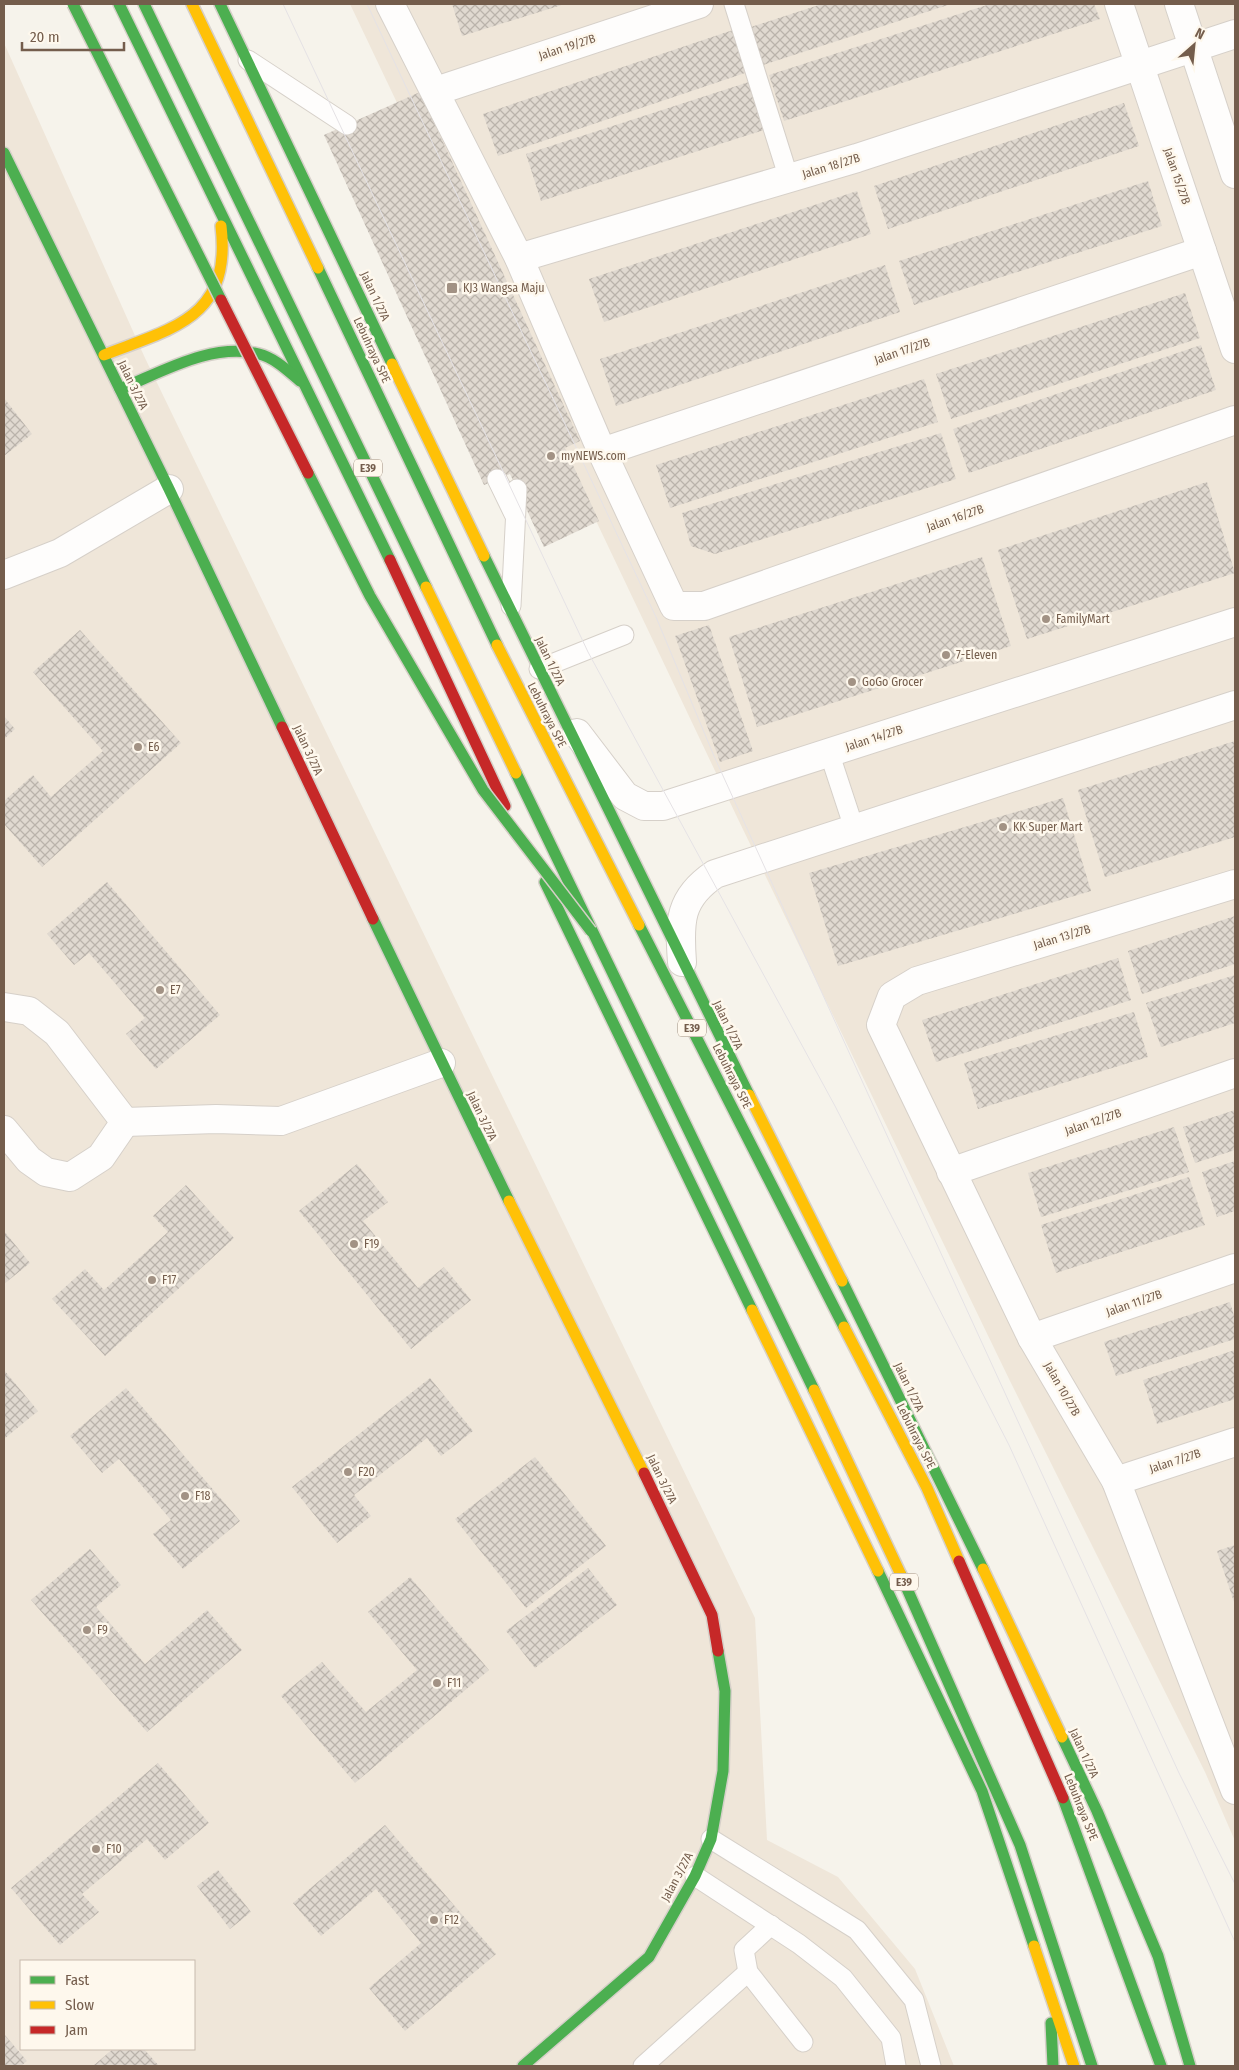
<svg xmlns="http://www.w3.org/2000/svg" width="1239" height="2070" font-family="'Fira Sans Condensed',sans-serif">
  <defs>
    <pattern id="building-cross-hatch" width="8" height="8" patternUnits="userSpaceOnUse" patternTransform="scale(1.25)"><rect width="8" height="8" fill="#e0d9d0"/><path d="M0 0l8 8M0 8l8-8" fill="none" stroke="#bab3ab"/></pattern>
  </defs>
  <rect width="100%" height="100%" fill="#f6f3eb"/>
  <g fill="#efe6d9" fill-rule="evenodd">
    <polygon points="350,4 1235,4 1235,1841 1205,1772 1010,1381 737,817"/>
    <path d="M4,43L145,358L755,1618L767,1840L838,1877L915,1969L954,2066H4ZM21,1961H194V2049H21Z"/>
  </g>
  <g fill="url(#building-cross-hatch)">
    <polygon points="452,4 565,4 462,36"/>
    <polygon points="822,4 951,4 763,65 751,27"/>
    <polygon points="990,4 1094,4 1100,19 784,121 769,75"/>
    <polygon points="736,29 751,71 498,156 483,114"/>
    <polygon points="755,80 770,128 541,201 526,154"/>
    <polygon points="420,92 580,441 565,448 599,521 544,547 510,474 484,485 324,135"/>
    <polygon points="1124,103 1139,146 888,229 874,186"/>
    <polygon points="1148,181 1162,226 914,305 899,261"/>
    <polygon points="857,191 871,234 604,322 589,279"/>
    <polygon points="885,265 900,312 616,406 600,359"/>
    <polygon points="1185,293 1200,338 951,419 936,374"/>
    <polygon points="1201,345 1216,390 969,473 953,429"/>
    <polygon points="924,379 938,422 670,508 656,465"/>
    <polygon points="4,398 32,434 4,456"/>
    <polygon points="941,433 956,479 715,554 691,546 682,513"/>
    <polygon points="1207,482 1235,573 1027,639 998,550"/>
    <polygon points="982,557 1011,646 757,727 729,637"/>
    <polygon points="709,625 753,751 720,762 675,636"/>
    <polygon points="80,630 181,743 42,867 4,824 4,801 33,775 51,797 103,751 33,672"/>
    <polygon points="4,716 15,729 4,739"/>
    <polygon points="1235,741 1235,837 1105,877 1078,790"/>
    <polygon points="1063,798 1091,891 838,966 809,873"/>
    <polygon points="107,882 220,1015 156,1069 126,1034 145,1018 89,953 74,965 47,934"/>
    <polygon points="1235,916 1235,964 1142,994 1128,951"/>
    <polygon points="1118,958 1131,1000 936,1062 922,1020"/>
    <polygon points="1235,975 1235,1023 1161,1047 1146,1003"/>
    <polygon points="1134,1012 1148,1057 978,1109 964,1063"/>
    <polygon points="1235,1110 1235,1150 1195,1163 1183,1127"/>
    <polygon points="1174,1127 1189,1172 1041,1217 1028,1173"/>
    <polygon points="1235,1161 1235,1211 1217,1217 1202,1172"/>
    <polygon points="357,1164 388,1202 363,1221 418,1288 444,1267 471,1300 411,1349 299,1211"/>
    <polygon points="1189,1177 1205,1225 1056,1273 1041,1225"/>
    <polygon points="186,1185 234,1238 105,1356 52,1299 85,1269 104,1290 168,1232 153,1216"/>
    <polygon points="4,1231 30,1263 4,1284"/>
    <polygon points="1230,1302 1235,1319 1235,1339 1116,1376 1104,1342"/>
    <polygon points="1235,1350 1235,1399 1157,1424 1143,1380"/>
    <polygon points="4,1370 38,1411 4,1439"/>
    <polygon points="430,1378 473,1431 441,1456 427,1438 354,1495 371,1516 337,1543 292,1487"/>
    <polygon points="126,1388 240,1521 183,1569 153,1534 171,1520 119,1459 102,1473 70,1436"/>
    <polygon points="535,1457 606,1546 526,1608 455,1519"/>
    <polygon points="1235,1545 1235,1605 1217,1551"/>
    <polygon points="90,1549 121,1585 96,1607 145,1664 207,1610 242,1650 147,1732 31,1600"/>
    <polygon points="588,1568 617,1605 535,1668 506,1631"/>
    <polygon points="410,1577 489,1670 355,1783 281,1696 322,1662 366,1712 417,1670 368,1612"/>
    <polygon points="158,1763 209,1823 165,1860 147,1839 82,1894 99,1912 60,1945 11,1888"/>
    <polygon points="385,1825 496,1954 405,2031 369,1988 421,1943 376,1889 321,1936 293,1903"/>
    <polygon points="218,1870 251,1912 230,1929 197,1886"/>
    <polygon points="4,2034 27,2061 21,2066 4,2066"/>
    <polygon points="113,2049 144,2049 159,2066 93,2066"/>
  </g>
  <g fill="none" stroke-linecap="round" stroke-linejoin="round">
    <g stroke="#d6d0c9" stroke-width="21">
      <g id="lane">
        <polyline points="734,4 789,179"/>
        <polyline points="248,60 347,125"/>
        <polyline points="497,479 514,514"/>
        <polyline points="511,606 517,489"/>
        <polyline points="539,669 624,635"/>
        <polyline points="829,752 854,828"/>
        <polyline points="711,1839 857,1930 914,2000 931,2066"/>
        <polyline points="695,1876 799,1944 843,1978 891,2038 896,2066"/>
        <polyline points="771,1925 744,1950 748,1972 803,2042"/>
        <polyline points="643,2066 748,1972"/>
      </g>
    </g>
    <g stroke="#d6d0c9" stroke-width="30">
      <g id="street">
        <polyline points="390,4 519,258 602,452 674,606 704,606 1235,420"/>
        <polyline points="1119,4 1235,349"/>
        <polyline points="1179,4 1235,174"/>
        <polyline points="436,91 699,4"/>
        <polyline points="519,258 857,158 1235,34"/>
        <polyline points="602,452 1202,251"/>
        <polyline points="4,575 60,553 169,489"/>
        <polyline points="577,733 625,796 644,806 663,806 1235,622"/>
        <polyline points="1235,884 917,981 892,996 881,1025 1032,1338 1116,1481 1235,1790"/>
        <path d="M682,962C679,922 679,898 715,874L1235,705"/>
        <polyline points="4,1007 29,1011 57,1033 125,1122 101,1157 70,1177 46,1172 29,1160 4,1130"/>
        <polyline points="125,1122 216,1119 281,1121 441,1063"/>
        <polyline points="951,1172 1235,1073"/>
        <polyline points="1032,1338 1235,1268"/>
        <polyline points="1116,1481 1235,1442"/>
      </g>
    </g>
    <g stroke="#d6d0c9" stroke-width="14">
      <g id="fast">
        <polyline points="119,4 390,560"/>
        <polyline points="144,4 426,587"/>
        <polyline points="220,4 392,364"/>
        <polyline points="4,153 169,489 282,727"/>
        <polyline points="318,268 497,645"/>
        <path d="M120,389C162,372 212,342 259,354C275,358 288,371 300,381"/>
        <polyline points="484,556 749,1095"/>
        <polyline points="516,773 814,1390"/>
        <polyline points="545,882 752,1310"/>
        <polyline points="373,919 509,1201"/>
        <polyline points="639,925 844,1327"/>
        <polyline points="842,1281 983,1569"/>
        <polyline points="878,1571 982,1791 1034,1946"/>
        <polyline points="901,1575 1020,1845 1092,2066"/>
        <polyline points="1062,1737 1097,1811 1158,1956 1190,2066"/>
        <polyline points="1063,1798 1161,2066"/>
        <polyline points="1051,2023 1053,2066"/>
        <polyline points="523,2066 649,1957 695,1876 711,1839 723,1771 725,1691 718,1651"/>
      </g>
    </g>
    <g stroke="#d6d0c9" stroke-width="14">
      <g id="slow">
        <polyline points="192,4 318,268"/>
        <path d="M104,355C173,328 232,318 221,226"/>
        <polyline points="392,364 484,556"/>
        <polyline points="426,587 516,773"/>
        <polyline points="497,645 639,925"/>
        <polyline points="749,1095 842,1281"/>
        <polyline points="509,1201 644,1473"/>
        <polyline points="752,1310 878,1571"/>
        <polyline points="844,1327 927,1488 959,1561"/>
        <polyline points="814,1390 901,1575"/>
        <polyline points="983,1569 1062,1737"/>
        <polyline points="1034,1946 1074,2066"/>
      </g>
    </g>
    <g stroke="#d6d0c9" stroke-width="14">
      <g id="jam">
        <polyline points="390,560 505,806"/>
        <polyline points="282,727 373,919"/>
        <polyline points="644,1473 712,1615 718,1651"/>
        <polyline points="959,1561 1063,1798"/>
      </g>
    </g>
    <use href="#lane" stroke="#fefdfc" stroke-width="19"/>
    <use href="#street" stroke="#fefdfc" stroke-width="28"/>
    <use href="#fast" stroke="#4caf50" stroke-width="11"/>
    <use href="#slow" stroke="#ffc107" stroke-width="11"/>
    <use href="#jam" stroke="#c62828" stroke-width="11"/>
    <g stroke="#e5e2e5" stroke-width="1">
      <polyline points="283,4 588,652 835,1106 1009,1445 1235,1942"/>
      <polyline points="367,4 656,617 714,756 868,1094 1179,1773 1235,1884"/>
    </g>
    <g stroke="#d5cec6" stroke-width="14" stroke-linecap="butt">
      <g id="fast-bridge">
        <polyline points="73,4 221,300"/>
        <polyline points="308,473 370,596 483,790 591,931"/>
      </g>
    </g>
    <g stroke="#d5cec6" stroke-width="14" stroke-linecap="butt">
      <polyline id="jam-bridge" points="221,300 308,473"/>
    </g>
    <use href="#fast-bridge" stroke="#4caf50" stroke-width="11"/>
    <use href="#jam-bridge" stroke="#c62828" stroke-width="11"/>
  </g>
  <g fill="#a29284" stroke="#fef8ed" stroke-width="2">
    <rect x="446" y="282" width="12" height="12" rx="2.5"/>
    <circle cx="551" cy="456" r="5"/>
    <circle cx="1046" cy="619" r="5"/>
    <circle cx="946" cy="655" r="5"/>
    <circle cx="852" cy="682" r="5"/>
    <circle cx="138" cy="747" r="5"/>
    <circle cx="1003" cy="827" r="5"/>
    <circle cx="160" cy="990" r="5"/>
    <circle cx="354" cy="1244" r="5"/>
    <circle cx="152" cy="1280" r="5"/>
    <circle cx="348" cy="1472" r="5"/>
    <circle cx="185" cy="1496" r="5"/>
    <circle cx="87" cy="1630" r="5"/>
    <circle cx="437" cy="1683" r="5"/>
    <circle cx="96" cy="1849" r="5"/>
    <circle cx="434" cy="1920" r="5"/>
  </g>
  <g text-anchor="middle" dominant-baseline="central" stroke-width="5" stroke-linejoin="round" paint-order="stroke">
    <g fill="#fef8ed" stroke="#9d8c7c" stroke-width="1">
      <rect x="354" y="459.5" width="28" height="17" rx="4"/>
      <rect x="678" y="1019.5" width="28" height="17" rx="4"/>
      <rect x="890" y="1573.5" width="28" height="17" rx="4"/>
    </g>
    <g font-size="11" font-weight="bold" fill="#745d4c">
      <text x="368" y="468">E39</text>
      <text x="692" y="1028">E39</text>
      <text x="904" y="1582">E39</text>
    </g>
    <g font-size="12" fill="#745d4c" stroke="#fef8ed">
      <text transform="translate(567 47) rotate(-18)">Jalan 19/27B</text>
      <text transform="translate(831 166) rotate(-17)">Jalan 18/27B</text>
      <text transform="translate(1177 176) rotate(71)">Jalan 15/27B</text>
      <text transform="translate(375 296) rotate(65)">Jalan 1/27A</text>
      <text transform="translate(372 350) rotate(65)">Lebuhraya SPE</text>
      <text transform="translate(902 351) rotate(-19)">Jalan 17/27B</text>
      <text transform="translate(133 385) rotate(64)">Jalan 3/27A</text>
      <text transform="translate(955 518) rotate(-19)">Jalan 16/27B</text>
      <text transform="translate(550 661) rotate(64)">Jalan 1/27A</text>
      <text transform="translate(547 715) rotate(63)">Lebuhraya SPE</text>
      <text transform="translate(874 738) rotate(-18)">Jalan 14/27B</text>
      <text transform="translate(308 750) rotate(65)">Jalan 3/27A</text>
      <text transform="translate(1062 937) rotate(-17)">Jalan 13/27B</text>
      <text transform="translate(728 1025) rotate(64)">Jalan 1/27A</text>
      <text transform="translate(732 1076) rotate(63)">Lebuhraya SPE</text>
      <text transform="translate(482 1116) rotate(64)">Jalan 3/27A</text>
      <text transform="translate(1093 1122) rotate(-19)">Jalan 12/27B</text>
      <text transform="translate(1134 1303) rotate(-19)">Jalan 11/27B</text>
      <text transform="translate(909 1387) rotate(64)">Jalan 1/27A</text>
      <text transform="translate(1062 1389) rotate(60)">Jalan 10/27B</text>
      <text transform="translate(916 1436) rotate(63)">Lebuhraya SPE</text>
      <text transform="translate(1175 1461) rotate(-18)">Jalan 7/27B</text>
      <text transform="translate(662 1479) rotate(64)">Jalan 3/27A</text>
      <text transform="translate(1084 1753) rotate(65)">Jalan 1/27A</text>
      <text transform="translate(1081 1807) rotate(68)">Lebuhraya SPE</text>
      <text transform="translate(677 1877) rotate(-62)">Jalan 3/27A</text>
    </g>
    <g font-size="12" fill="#745d4c" stroke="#fef8ed" text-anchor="start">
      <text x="463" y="288">KJ3 Wangsa Maju</text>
      <text x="561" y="456">myNEWS.com</text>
      <text x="1056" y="619">FamilyMart</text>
      <text x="956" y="655">7-Eleven</text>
      <text x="862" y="682">GoGo Grocer</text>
      <text x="148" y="747">E6</text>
      <text x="1013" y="827">KK Super Mart</text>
      <text x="170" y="990">E7</text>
      <text x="364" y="1244">F19</text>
      <text x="162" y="1280">F17</text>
      <text x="358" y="1472">F20</text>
      <text x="195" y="1496">F18</text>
      <text x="97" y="1630">F9</text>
      <text x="447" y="1683">F11</text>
      <text x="106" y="1849">F10</text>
      <text x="444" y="1920">F12</text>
    </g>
  </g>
  <rect width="1239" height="2070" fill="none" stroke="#745d4c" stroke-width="10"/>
  <rect x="20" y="1960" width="175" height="90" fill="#fef8ed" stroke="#c7baad"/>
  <rect x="30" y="1976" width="25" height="8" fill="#4caf50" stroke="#c7baad"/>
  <text x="65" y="1985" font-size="15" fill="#745d4c">Fast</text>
  <rect x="30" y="2001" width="25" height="8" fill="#ffc107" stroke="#c7baad"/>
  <text x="65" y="2010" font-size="15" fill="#745d4c">Slow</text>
  <rect x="30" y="2026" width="25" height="8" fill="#c62828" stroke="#c7baad"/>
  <text x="65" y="2035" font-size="15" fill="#745d4c">Jam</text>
  <g transform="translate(1194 45) rotate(27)" stroke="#fef8ed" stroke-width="4" paint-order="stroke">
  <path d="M0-4L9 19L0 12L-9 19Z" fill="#745d4c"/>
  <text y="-8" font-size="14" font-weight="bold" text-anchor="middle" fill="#745d4c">N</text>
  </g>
  <path d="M22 42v8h102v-8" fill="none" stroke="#745d4c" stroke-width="2.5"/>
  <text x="30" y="42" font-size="15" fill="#745d4c" stroke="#fef8ed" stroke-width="4" paint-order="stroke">20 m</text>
</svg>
